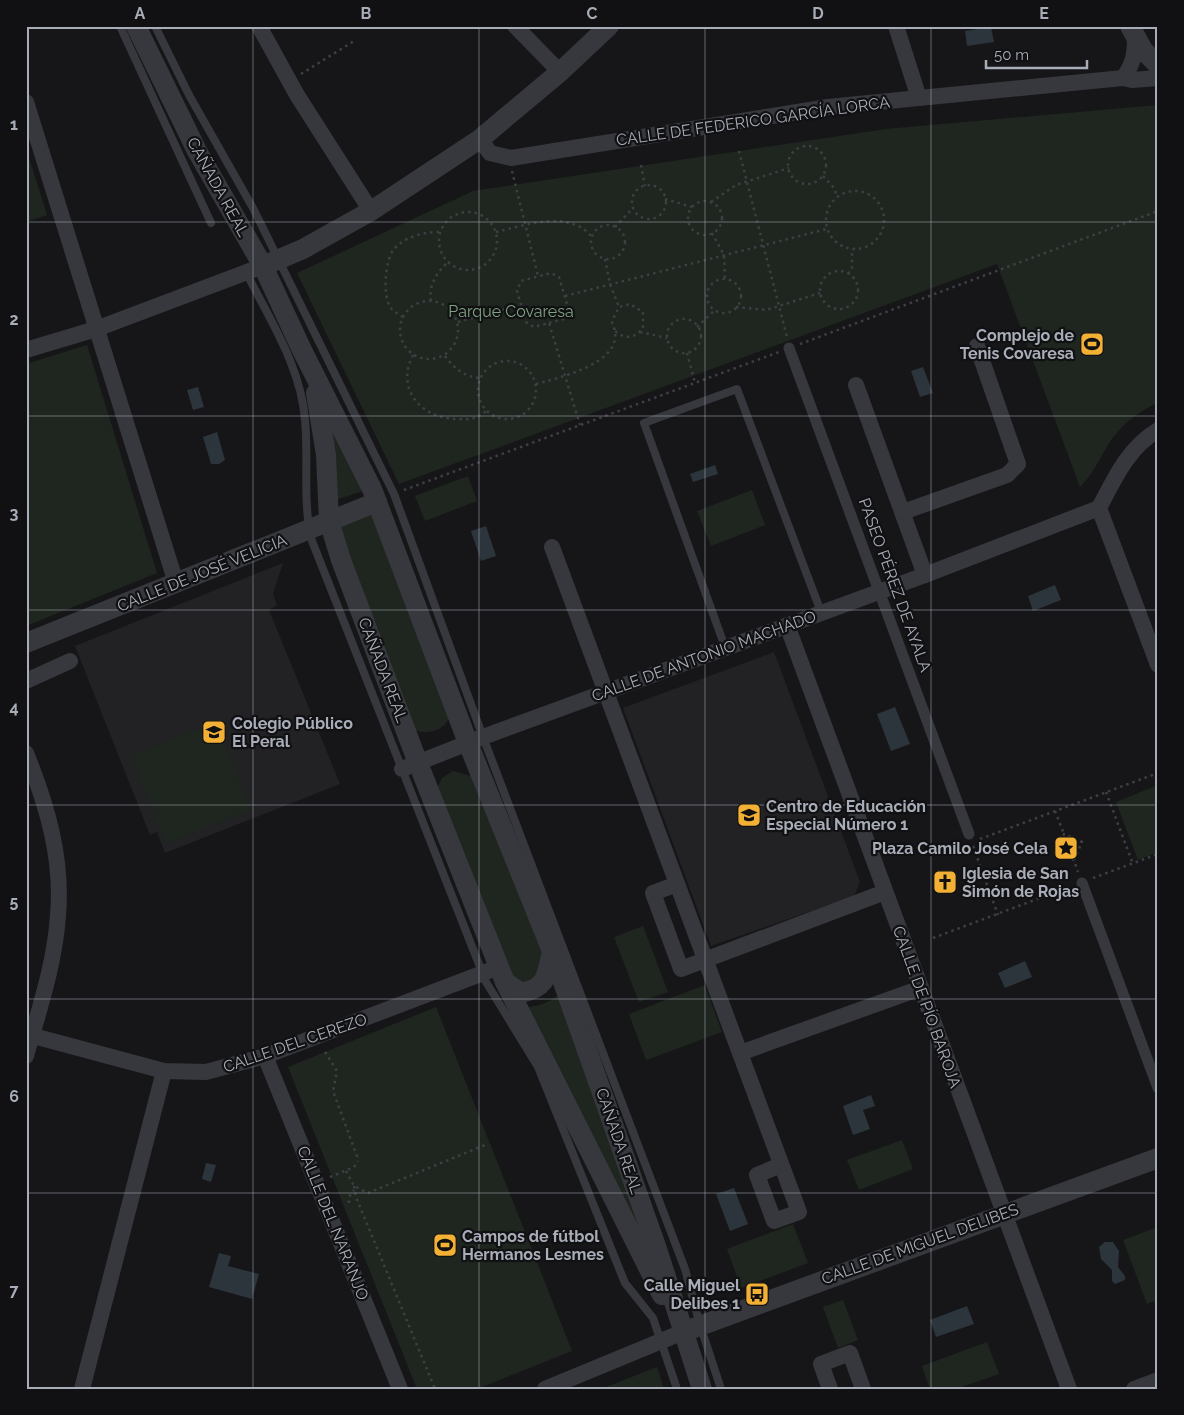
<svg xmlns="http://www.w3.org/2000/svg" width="1184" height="1415" font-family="Raleway,sans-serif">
  <rect width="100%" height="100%" fill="#161618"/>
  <g fill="#222225">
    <polygon points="283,563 273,594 277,605 269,610 340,784 165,853 157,832 150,835 75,646"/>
    <polygon points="774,652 860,882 854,896 711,946 623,708"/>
  </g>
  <g fill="#1e261f">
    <path d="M1158,105V403C1139,410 1118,428 1108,445C1099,460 1093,474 1080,487L997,264L399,484L297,273L473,191L886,129Z"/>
    <polygon points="26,148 47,215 26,222"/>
    <polygon points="87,345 157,573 26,626 26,364"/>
    <polygon points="330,413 366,490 332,501"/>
    <polygon points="468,476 477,501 425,521 415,496"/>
    <polygon points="752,490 765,525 711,546 697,511"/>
    <path d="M375,514L449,718C443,731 428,735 415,730L335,529Z"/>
    <polygon points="215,722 251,809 166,844 131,756"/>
    <polygon points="453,771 471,776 544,955 541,973 524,983 511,981 436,790 442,778"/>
    <polygon points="1158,785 1158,852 1138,860 1116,802"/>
    <polygon points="643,926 668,992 639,1002 614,937"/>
    <polygon points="705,985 722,1032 646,1060 629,1014"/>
    <path d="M558,995L654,1262L521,1008C535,1007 548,1004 558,995Z"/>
    <polygon points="436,1007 572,1351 477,1389 417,1389 288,1067"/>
    <polygon points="902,1140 913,1169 859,1190 847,1160"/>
    <polygon points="793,1224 808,1263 741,1288 727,1249"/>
    <polygon points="1155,1228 1158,1234 1158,1300 1147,1304 1123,1240"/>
    <polygon points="843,1300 858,1340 838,1348 823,1307"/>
    <polygon points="987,1342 999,1374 956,1389 930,1389 922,1366"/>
    <polygon points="657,1367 664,1389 601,1389"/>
  </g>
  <g fill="#2c353c">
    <polygon points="991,27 994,42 967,46 965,31"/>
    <polygon points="923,367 933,393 920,397 911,371"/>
    <polygon points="198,387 204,407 193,410 187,390"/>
    <polygon points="217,432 225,460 219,464 211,464 203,437"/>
    <polygon points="715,465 718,474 693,482 690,474"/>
    <polygon points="486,526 496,556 481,561 471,531"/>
    <polygon points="1055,585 1061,600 1033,611 1028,596"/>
    <polygon points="895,707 910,744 891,751 877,714"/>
    <polygon points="1025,961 1032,977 1005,988 998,973"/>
    <polygon points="871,1095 875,1106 863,1110 870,1129 853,1135 843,1106"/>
    <polygon points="206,1163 216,1165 211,1182 202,1179"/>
    <polygon points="734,1188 748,1224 730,1231 716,1194"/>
    <polygon points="1105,1242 1113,1242 1119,1251 1118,1267 1125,1276 1125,1280 1115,1284 1112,1281 1112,1270 1101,1259 1099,1247"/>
    <polygon points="219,1253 231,1256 228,1266 259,1274 252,1299 209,1287"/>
    <polygon points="967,1306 974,1324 936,1337 930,1320"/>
  </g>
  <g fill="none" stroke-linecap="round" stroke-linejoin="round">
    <g stroke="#3d3f44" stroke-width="2.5" stroke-dasharray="2.5 4" stroke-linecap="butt">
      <polyline points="301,74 354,41"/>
      <circle cx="807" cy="165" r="19"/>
      <polyline points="739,151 787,337"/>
      <polyline points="641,165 645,186"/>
      <polyline points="512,171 538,276"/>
      <polyline points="823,176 834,188 837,196"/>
      <circle cx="649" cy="202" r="17"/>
      <circle cx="855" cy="220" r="29"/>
      <polyline points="665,199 692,207"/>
      <circle cx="705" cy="218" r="17"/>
      <polyline points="711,202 736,185 789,168"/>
      <circle cx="468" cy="241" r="29"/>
      <circle cx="608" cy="242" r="17"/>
      <polyline points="615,227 633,208"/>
      <path d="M496,232C526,225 569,209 592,237"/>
      <polyline points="712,233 724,255 725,279"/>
      <polyline points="605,259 610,284 619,307"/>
      <circle cx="839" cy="290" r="19"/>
      <polyline points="848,274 852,268 852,249"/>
      <circle cx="724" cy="296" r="17"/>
      <polyline points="565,296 827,229"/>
      <circle cx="429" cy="330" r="29"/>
      <path d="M431,301C428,286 437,272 448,262"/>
      <polyline points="736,307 766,310 820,293"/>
      <path d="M403,317C399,314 393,312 391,308C382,297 385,259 394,249C406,236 424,232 440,232"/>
      <circle cx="684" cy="336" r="17"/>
      <polyline points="458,322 521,305"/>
      <polyline points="549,323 564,319 569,311 559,277 551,273 521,281 517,291 526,322 534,327 549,323 580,425"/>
      <polyline points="697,327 715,310"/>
      <polyline points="640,332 667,338"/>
      <polyline points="800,344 1158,211"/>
      <polyline points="687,353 695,383"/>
      <path d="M413,355C395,390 422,419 458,419C470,420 477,419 486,411"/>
      <path d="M445,356C454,368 464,377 480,378"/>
      <circle cx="507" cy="390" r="29"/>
      <path d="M536,384C558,378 620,364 615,332C615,328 612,325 612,321L619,307L630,304L643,312V328C636,338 625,340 615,331"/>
      <polyline points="404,490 779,352"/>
      <polyline points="1106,792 1133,864"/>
      <polyline points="1055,811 1064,834"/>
      <polyline points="980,839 1158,773"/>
      <polyline points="973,846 998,915"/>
      <polyline points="1074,860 1055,852 1064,834 1082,842 1074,860 1078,872"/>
      <polyline points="1093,878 1158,854"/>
      <polyline points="933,938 1072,886"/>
      <polyline points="325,1052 337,1071 333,1091 358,1159"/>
      <polyline points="346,1171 354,1186 368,1193 485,1145"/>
      <polyline points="330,1177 354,1167 358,1161"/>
      <polyline points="354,1186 356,1197 435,1389"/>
      <polyline points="349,1203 349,1197 354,1190"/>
    </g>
    <g stroke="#37383d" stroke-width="8">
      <polyline points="120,26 211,223"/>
      <polyline points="155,26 189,95 253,208 394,494 483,737 685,1269 700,1325 721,1389"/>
      <path d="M246,272C269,319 301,366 305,420C309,460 302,502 312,541L486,982L538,1067L625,1283L653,1318L677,1389"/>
      <polyline points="725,647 644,423 737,389 821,612"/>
    </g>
    <g stroke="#37383d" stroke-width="11">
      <polyline points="789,348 969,834"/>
      <polyline points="1082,883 1158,1088"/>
    </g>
    <g stroke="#37383d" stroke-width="16">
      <polyline points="259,26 297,95 371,211"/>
      <polyline points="515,26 560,72"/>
      <polyline points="896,26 919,98"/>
      <path d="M1123,78C1133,65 1135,54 1135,38"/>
      <polyline points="26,102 176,583"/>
      <polyline points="480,139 490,153 511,158 828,107 1123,78 1132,80 1158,78"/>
      <polyline points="26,350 96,329 263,266"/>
      <polyline points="856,385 925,575"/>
      <polyline points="1099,508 1158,665"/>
      <polyline points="903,512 1007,475 1018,464 977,346"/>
      <polyline points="552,547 799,1212 774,1221 757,1175 781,1165"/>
      <polyline points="787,625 1069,1389"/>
      <polyline points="26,681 70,661"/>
      <path d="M26,753C47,805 63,859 58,915C55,963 39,1010 26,1056"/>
      <path d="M402,769L483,737L925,575L1099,508C1115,478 1128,448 1158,430"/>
      <polyline points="677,884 653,893 681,969 885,892"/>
      <polyline points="26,1034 164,1071 206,1072 265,1056 499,967"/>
      <polyline points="740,1053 921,988"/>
      <polyline points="265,1056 400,1389"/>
      <polyline points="82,1389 164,1071"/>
      <polyline points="545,1389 683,1332"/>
      <polyline points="830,1389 821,1364 850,1353 863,1389"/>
      <polyline points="1134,1389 1158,1380"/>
    </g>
    <g stroke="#37383d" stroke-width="20">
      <polyline points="136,26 197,151 263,266 301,348 372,489 468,743 552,951 657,1249 702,1389"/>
      <polyline points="1130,26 1143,50 1158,65"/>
      <polyline points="263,266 303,249 371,211 480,139 560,72 609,26"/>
      <polyline points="316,393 326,455 329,521 341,560 418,763 505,982 662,1295"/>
      <polyline points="26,643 377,502"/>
      <path d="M505,982L521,993C548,987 546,976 552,952"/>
      <polyline points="683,1332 1158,1158"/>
    </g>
  </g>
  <path fill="none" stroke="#a8adb8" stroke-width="1" stroke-opacity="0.55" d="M253,26V1389M479,26V1389M705,26V1389M931,26V1389M26,222H1158M26,416H1158M26,610H1158M26,805H1158M26,999H1158M26,1193H1158"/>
  <defs>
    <g id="stadium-square" transform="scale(1.25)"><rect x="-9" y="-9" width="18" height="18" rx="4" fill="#f2b134" stroke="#111113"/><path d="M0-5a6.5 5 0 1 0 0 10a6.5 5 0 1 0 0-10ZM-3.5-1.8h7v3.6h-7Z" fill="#111"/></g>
    <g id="school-square" transform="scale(1.25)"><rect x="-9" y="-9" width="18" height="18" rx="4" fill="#f2b134" stroke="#111113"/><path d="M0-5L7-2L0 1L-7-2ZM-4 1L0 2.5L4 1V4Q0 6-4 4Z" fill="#111"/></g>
    <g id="sight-square" transform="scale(1.25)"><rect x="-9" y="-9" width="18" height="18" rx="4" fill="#f2b134" stroke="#111113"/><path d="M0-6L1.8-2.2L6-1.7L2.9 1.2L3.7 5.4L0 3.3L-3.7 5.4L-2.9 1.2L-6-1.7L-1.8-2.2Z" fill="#111"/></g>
    <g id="church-square" transform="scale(1.25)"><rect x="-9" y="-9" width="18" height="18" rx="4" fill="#f2b134" stroke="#111113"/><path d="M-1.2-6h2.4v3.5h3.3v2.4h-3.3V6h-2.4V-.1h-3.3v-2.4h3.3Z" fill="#111"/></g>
    <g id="bus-square" transform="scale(1.25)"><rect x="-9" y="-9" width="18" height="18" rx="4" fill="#f2b134" stroke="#111113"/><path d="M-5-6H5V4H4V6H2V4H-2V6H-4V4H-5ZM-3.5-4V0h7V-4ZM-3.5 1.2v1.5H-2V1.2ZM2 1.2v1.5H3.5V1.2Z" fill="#111"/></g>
  </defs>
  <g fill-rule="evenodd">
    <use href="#stadium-square" x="1092" y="344"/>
    <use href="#school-square" x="214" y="732"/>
    <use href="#school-square" x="749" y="815"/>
    <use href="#sight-square" x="1066" y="848"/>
    <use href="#church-square" x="945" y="882"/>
    <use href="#stadium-square" x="445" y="1245"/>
    <use href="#bus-square" x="757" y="1294"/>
  </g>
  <g text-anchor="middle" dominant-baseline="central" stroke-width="4.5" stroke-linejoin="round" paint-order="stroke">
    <g font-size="16" fill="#a8adb8" stroke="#111113">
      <text transform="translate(753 121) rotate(-8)">CALLE DE FEDERICO GARCÍA LORCA</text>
      <text transform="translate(218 187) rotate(61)">CAÑADA REAL</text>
      <text transform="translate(202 573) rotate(-22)">CALLE DE JOSÉ VELICIA</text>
      <text transform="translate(895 585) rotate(70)">PASEO PÉREZ DE AYALA</text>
      <text transform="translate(704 656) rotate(-20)">CALLE DE ANTONIO MACHADO</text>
      <text transform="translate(383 670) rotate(69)">CAÑADA REAL</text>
      <text transform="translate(927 1007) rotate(70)">CALLE DE PÍO BAROJA</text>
      <text transform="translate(295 1043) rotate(-19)">CALLE DEL CEREZO</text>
      <text transform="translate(619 1141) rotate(71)">CAÑADA REAL</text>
      <text transform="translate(333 1223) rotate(68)">CALLE DEL NARANJO</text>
      <text transform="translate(920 1244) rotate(-20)">CALLE DE MIGUEL DELIBES</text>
    </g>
    <g font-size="16" fill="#7fa381" stroke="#111113">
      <text x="511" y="311">Parque Covaresa</text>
    </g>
    <g font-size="16" font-weight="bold" fill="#a8adb8" stroke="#111113" text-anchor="start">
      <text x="1074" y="335" text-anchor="end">Complejo de<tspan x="1074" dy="18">Tenis Covaresa</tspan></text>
      <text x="232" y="723">Colegio Público<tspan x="232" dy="18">El Peral</tspan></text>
      <text x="766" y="806">Centro de Educación<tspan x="766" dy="18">Especial Número 1</tspan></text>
      <text x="1048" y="848" text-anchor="end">Plaza Camilo José Cela</text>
      <text x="962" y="873">Iglesia de San<tspan x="962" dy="18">Simón de Rojas</tspan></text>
      <text x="462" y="1236">Campos de fútbol<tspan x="462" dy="18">Hermanos Lesmes</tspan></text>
      <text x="740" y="1285" text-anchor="end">Calle Miguel<tspan x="740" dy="18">Delibes 1</tspan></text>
    </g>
  </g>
  <rect width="1184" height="1415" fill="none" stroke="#111113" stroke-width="55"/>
  <path d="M986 60v8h101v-8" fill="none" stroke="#a8adb8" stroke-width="2.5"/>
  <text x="994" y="60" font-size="15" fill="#a8adb8" stroke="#111113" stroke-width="4" paint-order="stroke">50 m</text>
  <rect x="28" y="28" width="1128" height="1360" fill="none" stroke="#a8adb8" stroke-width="2"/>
  <g font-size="16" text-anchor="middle" font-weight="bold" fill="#a8adb8">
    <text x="140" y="19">A</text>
    <text x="366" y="19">B</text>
    <text x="592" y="19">C</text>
    <text x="818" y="19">D</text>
    <text x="1044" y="19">E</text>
    <text x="14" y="130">1</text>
    <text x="14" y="325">2</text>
    <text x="14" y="519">3</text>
    <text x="14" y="713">4</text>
    <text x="14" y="907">5</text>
    <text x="14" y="1102">6</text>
    <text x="14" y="1296">7</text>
  </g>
</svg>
